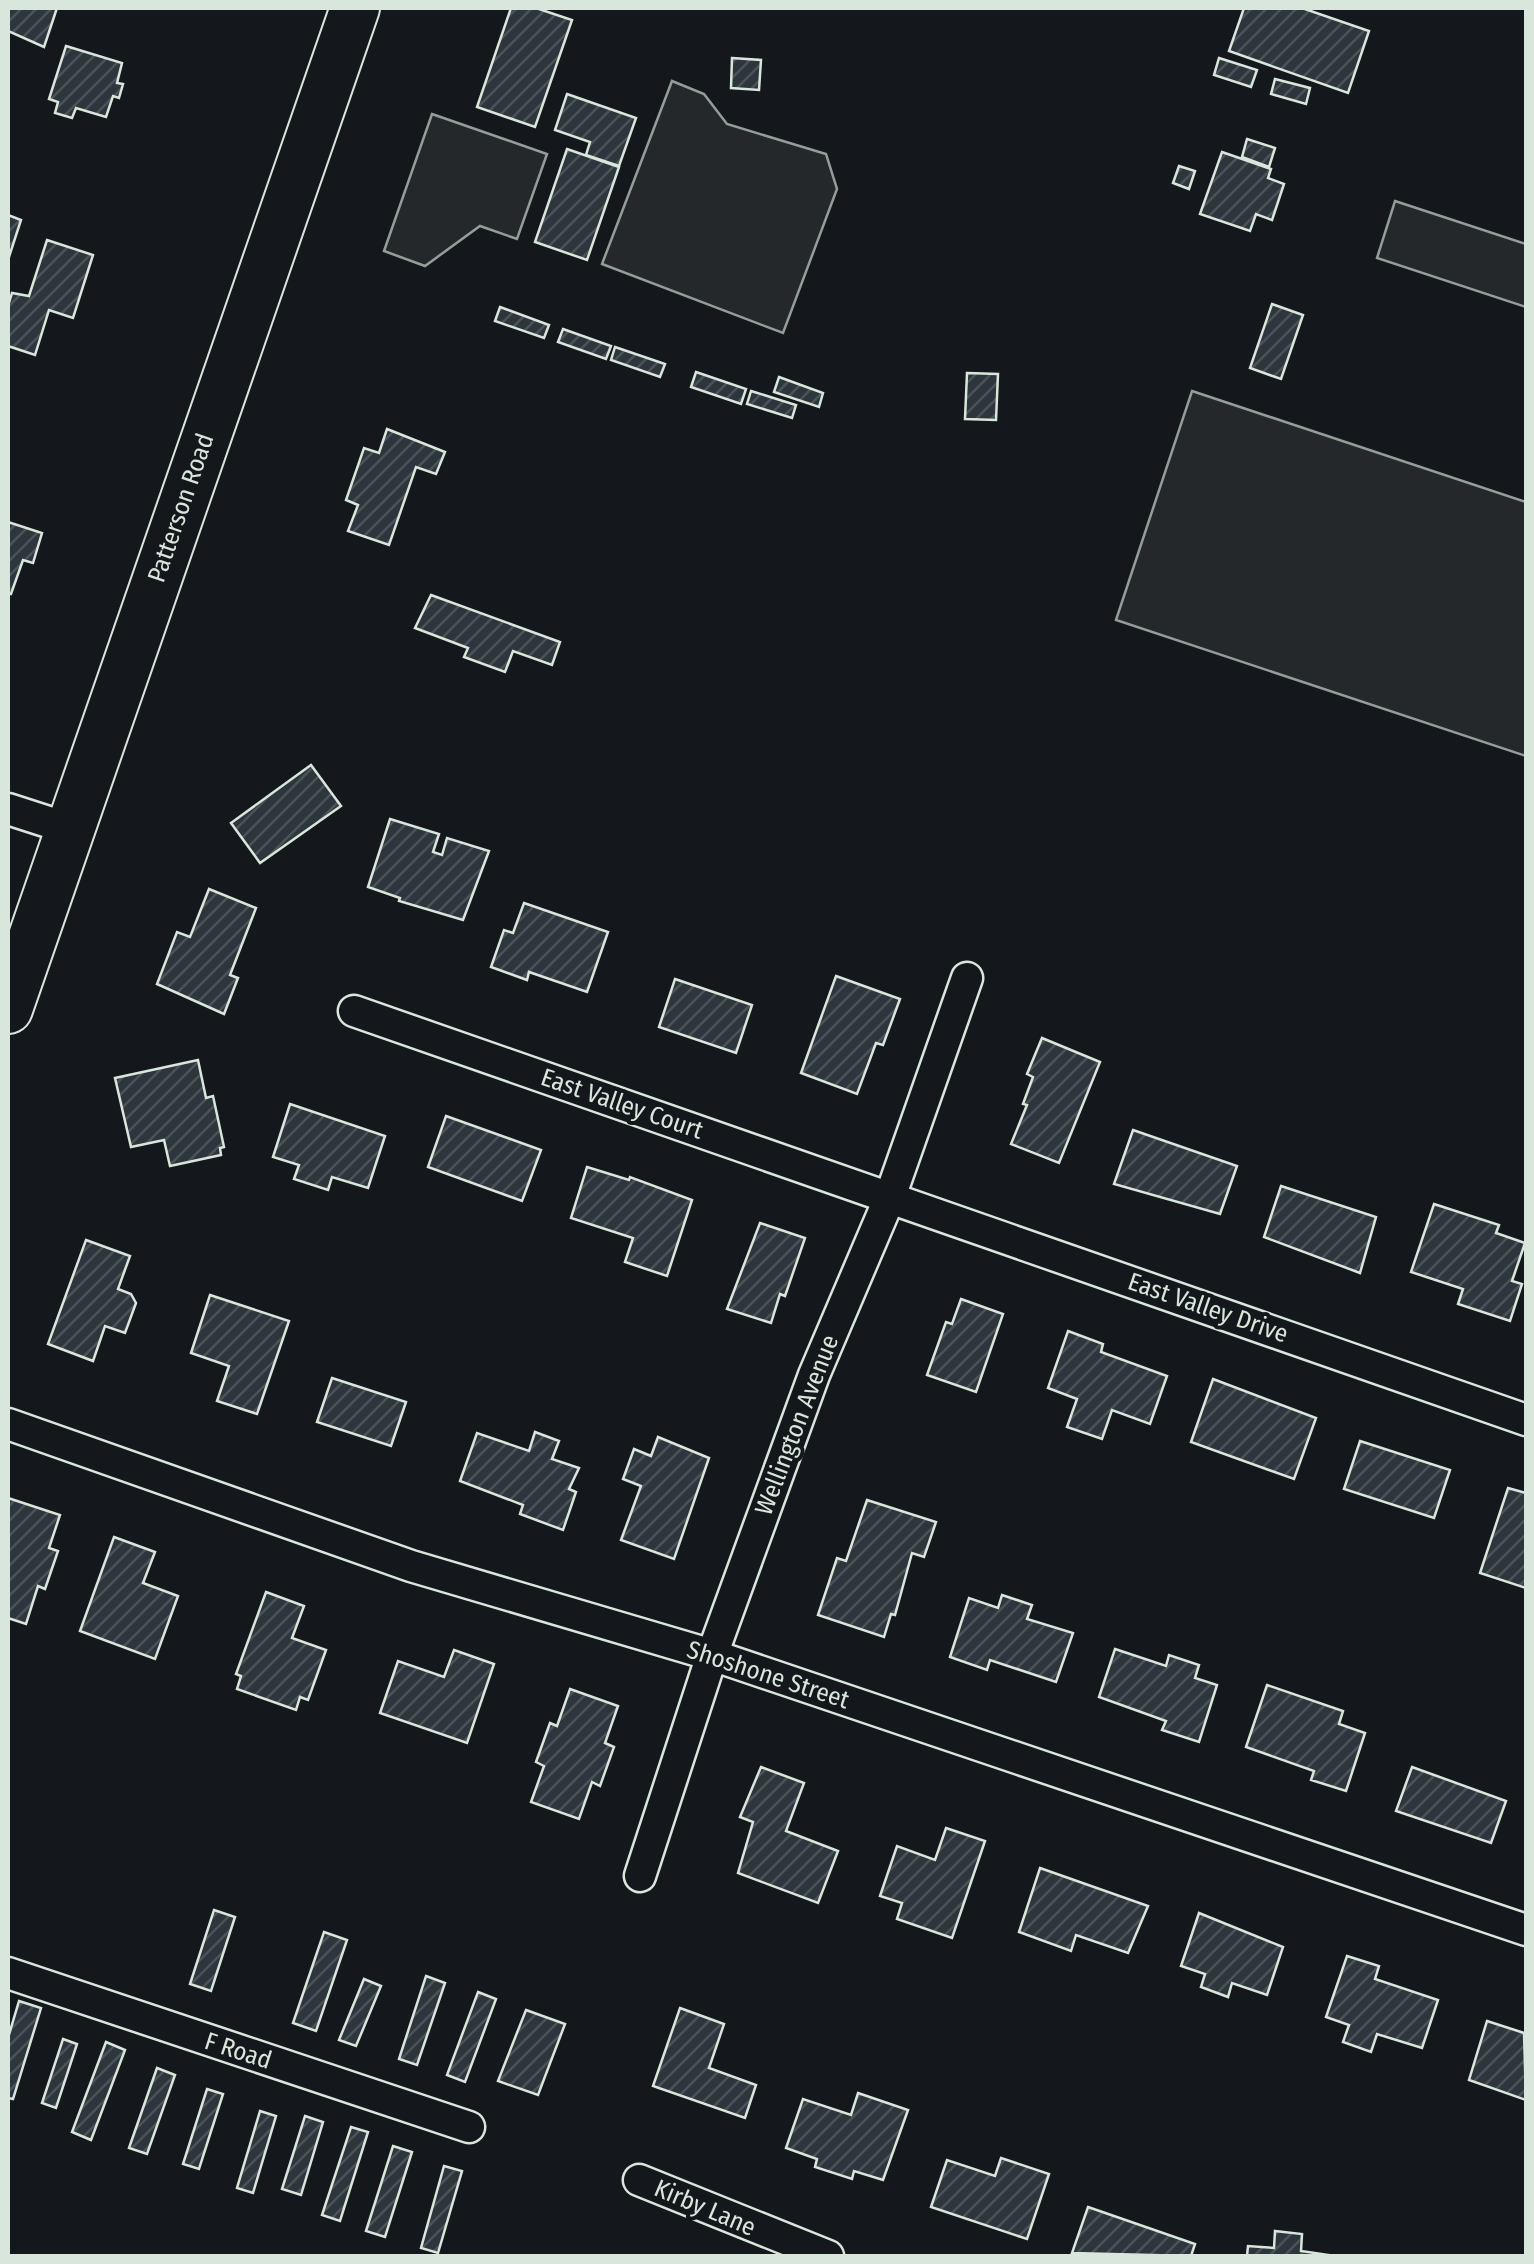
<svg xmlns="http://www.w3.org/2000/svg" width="1534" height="2264" font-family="'Fira Sans Condensed',sans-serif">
  <defs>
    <pattern id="building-hatch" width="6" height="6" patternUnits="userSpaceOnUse" patternTransform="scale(2.5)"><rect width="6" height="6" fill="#2c363c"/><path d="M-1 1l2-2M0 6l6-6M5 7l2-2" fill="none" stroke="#4a5358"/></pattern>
  </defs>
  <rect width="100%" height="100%" fill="#14181c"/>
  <g fill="#24282b" stroke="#939e99" stroke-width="2.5">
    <polygon points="672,81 704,94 727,124 826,154 837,189 783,333 602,264"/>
    <polygon points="432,114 547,154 517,239 480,226 425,266 384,251"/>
    <polygon points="1395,201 1526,244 1526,307 1377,258"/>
    <polygon points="1192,391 1526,502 1526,756 1116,620"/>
  </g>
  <g fill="url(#building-hatch)" stroke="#d8e6dc" stroke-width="2.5">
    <polygon points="8,8 57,8 44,47 8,31"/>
    <polygon points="511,8 536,8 572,20 535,127 477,107"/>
    <polygon points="1244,8 1302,8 1369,31 1348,93 1229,51"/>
    <polygon points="66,46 122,63 117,83 123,84 119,98 113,96 106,117 76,108 72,118 55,113 58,102 49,99"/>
    <polygon points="732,58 761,60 759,90 731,88"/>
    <polygon points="1219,58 1257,70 1251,87 1214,75"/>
    <polygon points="1275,79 1310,88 1306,104 1271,94"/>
    <polygon points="567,94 636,118 619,166 586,155 590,142 555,130"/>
    <polygon points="1247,139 1275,148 1269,167 1242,157"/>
    <polygon points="567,149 619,167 587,260 535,242"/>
    <polygon points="1222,152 1271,169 1268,178 1284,184 1272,220 1256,214 1250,231 1200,214"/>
    <polygon points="1179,166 1195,171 1189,189 1173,183"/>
    <polygon points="8,215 21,220 8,260"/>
    <polygon points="47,240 93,255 73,318 49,310 35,355 8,346 8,306 12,293 29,296"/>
    <polygon points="1272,304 1303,315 1281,379 1250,368"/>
    <polygon points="500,307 549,325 544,338 495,321"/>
    <polygon points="563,329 611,346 606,359 558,342"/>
    <polygon points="615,347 665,364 660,377 611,360"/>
    <polygon points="696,372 746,389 741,404 691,387"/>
    <polygon points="967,373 998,374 996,420 965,419"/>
    <polygon points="779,377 823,393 819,407 774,392"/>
    <polygon points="751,391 796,405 792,418 747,404"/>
    <polygon points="387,429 445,452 436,474 416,467 389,545 348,531 358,505 346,500 364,448 379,453"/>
    <polygon points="8,522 42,533 33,563 23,560 11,594 8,593"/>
    <polygon points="431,595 560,642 552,665 513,651 505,672 464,657 468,648 415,628"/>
    <polygon points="311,765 341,806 260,863 231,823"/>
    <polygon points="390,819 439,834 433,852 442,855 447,838 489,851 463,920 399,901 400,898 368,887"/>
    <polygon points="209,889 256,908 230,975 238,978 224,1014 157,984 177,932 190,937"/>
    <polygon points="524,903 608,932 587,992 529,972 527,980 491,967 504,930 513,933"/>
    <polygon points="836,976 900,999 883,1045 876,1043 857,1094 801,1073"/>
    <polygon points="675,979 752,1005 736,1053 659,1027"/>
    <polygon points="1042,1038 1100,1062 1059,1163 1011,1144 1027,1105 1023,1104 1033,1077 1027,1074"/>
    <polygon points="198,1060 206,1098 213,1096 224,1147 220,1148 221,1155 170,1166 164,1140 131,1147 115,1078"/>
    <polygon points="290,1104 385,1136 368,1188 332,1177 328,1190 294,1179 299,1165 273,1157"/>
    <polygon points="446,1116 541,1150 522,1201 428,1167"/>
    <polygon points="1133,1130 1237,1166 1220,1214 1114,1184"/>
    <polygon points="587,1167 629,1180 630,1177 692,1200 667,1276 625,1262 633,1238 571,1218"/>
    <polygon points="1281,1186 1376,1217 1360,1273 1264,1237"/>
    <polygon points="1434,1204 1499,1225 1496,1233 1525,1243 1512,1281 1522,1284 1510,1321 1458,1304 1463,1289 1411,1272"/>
    <polygon points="760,1223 805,1238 785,1296 780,1294 771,1323 727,1309"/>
    <polygon points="86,1240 130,1256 118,1289 131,1294 136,1303 125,1333 105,1326 93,1361 48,1344"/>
    <polygon points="210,1295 289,1321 257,1414 217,1401 229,1366 191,1353"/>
    <polygon points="961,1299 1003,1314 976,1392 927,1375 946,1322 952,1324"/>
    <polygon points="1068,1331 1103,1344 1101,1352 1167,1376 1150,1424 1112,1410 1102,1439 1067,1427 1077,1399 1048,1388"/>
    <polygon points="332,1378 406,1402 391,1446 317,1422"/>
    <polygon points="1213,1379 1316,1418 1294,1479 1191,1442"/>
    <polygon points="535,1432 559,1441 552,1459 579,1468 569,1489 576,1492 563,1530 520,1514 523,1505 460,1481 477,1433 529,1451"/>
    <polygon points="658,1437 709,1458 674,1559 621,1540 641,1486 623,1479 634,1449 651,1456"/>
    <polygon points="1360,1441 1450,1470 1434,1518 1344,1489"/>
    <polygon points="1508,1488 1526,1493 1526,1588 1480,1573"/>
    <polygon points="8,1498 60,1515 49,1548 58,1551 45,1589 38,1586 26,1624 8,1618"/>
    <polygon points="867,1500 936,1522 924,1557 912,1553 895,1615 891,1614 884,1637 818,1615 837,1558 846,1561"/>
    <polygon points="114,1537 155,1552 143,1583 178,1596 155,1659 80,1631"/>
    <polygon points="266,1592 304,1606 292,1638 326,1650 308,1700 300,1697 296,1710 237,1689 241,1676 236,1674"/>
    <polygon points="1002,1595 1032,1605 1027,1619 1073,1633 1056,1682 990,1660 987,1670 950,1657 969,1598 998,1608"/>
    <polygon points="1115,1649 1166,1666 1169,1655 1199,1665 1195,1678 1217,1685 1199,1742 1162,1730 1166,1721 1099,1697"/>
    <polygon points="454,1650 494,1664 467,1743 380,1713 398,1661 444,1677"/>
    <polygon points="1267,1685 1343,1711 1339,1724 1365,1733 1346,1791 1311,1780 1314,1771 1246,1747"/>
    <polygon points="570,1689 618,1706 605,1743 614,1747 600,1786 592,1782 579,1819 531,1802 544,1766 536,1762 550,1723 557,1726"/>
    <polygon points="761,1767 804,1783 786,1831 838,1851 818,1903 738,1873 753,1822 740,1817"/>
    <polygon points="1412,1767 1506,1801 1491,1843 1396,1811"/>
    <polygon points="946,1828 985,1841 952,1938 897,1919 902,1903 880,1896 897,1846 935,1860"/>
    <polygon points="1040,1868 1148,1906 1128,1953 1076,1935 1071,1951 1019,1932"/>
    <polygon points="214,1910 235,1917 211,1991 190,1984"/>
    <polygon points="1199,1913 1283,1947 1267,1995 1232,1983 1228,1997 1201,1987 1205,1974 1181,1966"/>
    <polygon points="324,1932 347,1940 316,2031 293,2023"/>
    <polygon points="1347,1956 1379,1966 1375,1979 1438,2000 1422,2048 1377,2034 1371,2052 1343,2042 1349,2025 1326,2017"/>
    <polygon points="426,1976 445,1983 417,2065 399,2059"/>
    <polygon points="364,1979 381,1986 356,2046 339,2040"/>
    <polygon points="478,1992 496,1999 465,2082 447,2075"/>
    <polygon points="19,2001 41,2008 13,2099 8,2098 8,2038"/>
    <polygon points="680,2008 724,2024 709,2068 756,2085 745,2118 653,2086"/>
    <polygon points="526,2010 565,2024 538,2095 498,2081"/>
    <polygon points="1487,2021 1524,2033 1526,2100 1469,2080"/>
    <polygon points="63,2039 77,2044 56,2108 42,2103"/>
    <polygon points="106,2042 125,2050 91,2140 72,2132"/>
    <polygon points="157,2068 175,2075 147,2154 129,2148"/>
    <polygon points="207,2089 223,2094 199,2169 183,2164"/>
    <polygon points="858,2093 908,2110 883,2180 854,2171 852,2179 815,2167 817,2159 786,2148 803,2099 851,2115"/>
    <polygon points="260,2111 276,2116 253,2193 237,2188"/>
    <polygon points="305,2116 323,2122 301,2195 282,2189"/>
    <polygon points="351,2127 368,2132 340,2221 322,2215"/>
    <polygon points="393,2146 412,2152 385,2237 366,2231"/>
    <polygon points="1001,2158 1049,2174 1027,2239 931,2207 947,2160 995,2176"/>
    <polygon points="444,2166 462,2171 438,2253 421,2248"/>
    <polygon points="1088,2207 1195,2244 1191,2256 1072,2253"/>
    <polygon points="1275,2231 1302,2234 1301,2251 1335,2256 1247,2256 1248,2246 1274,2248"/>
  </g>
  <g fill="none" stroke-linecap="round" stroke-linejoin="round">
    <g stroke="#d8e6dc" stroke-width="35">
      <g id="minor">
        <polyline points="8,809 70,829"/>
        <polyline points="354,1011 1526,1420"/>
        <polyline points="8,1424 411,1566 712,1655 1526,1930"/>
        <polyline points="640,1876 712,1655 814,1375 890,1197 967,978"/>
        <polyline points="8,1973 469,2127"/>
        <polyline points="639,2180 828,2256"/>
      </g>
    </g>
    <g stroke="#d8e6dc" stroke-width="52">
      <polyline id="primary" points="8,1009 355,8"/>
    </g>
    <use href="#minor" stroke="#14181c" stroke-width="30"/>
    <use href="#primary" stroke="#14181c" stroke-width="48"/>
  </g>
  <g text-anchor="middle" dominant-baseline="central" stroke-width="8" stroke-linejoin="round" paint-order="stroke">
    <g font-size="25" fill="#d8e6dc" stroke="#14181c">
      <text transform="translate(181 508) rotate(-71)">Patterson Road</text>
      <text transform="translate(622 1104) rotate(19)">East Valley Court</text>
      <text transform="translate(1208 1308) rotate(19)">East Valley Drive</text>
      <text transform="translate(797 1425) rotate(-69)">Wellington Avenue</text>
      <text transform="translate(768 1675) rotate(18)">Shoshone Street</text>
      <text transform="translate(238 2051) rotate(18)">F Road</text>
      <text transform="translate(705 2208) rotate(23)">Kirby Lane</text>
    </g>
  </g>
  <rect width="1534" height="2264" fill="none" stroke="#d8e6dc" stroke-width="20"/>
</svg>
